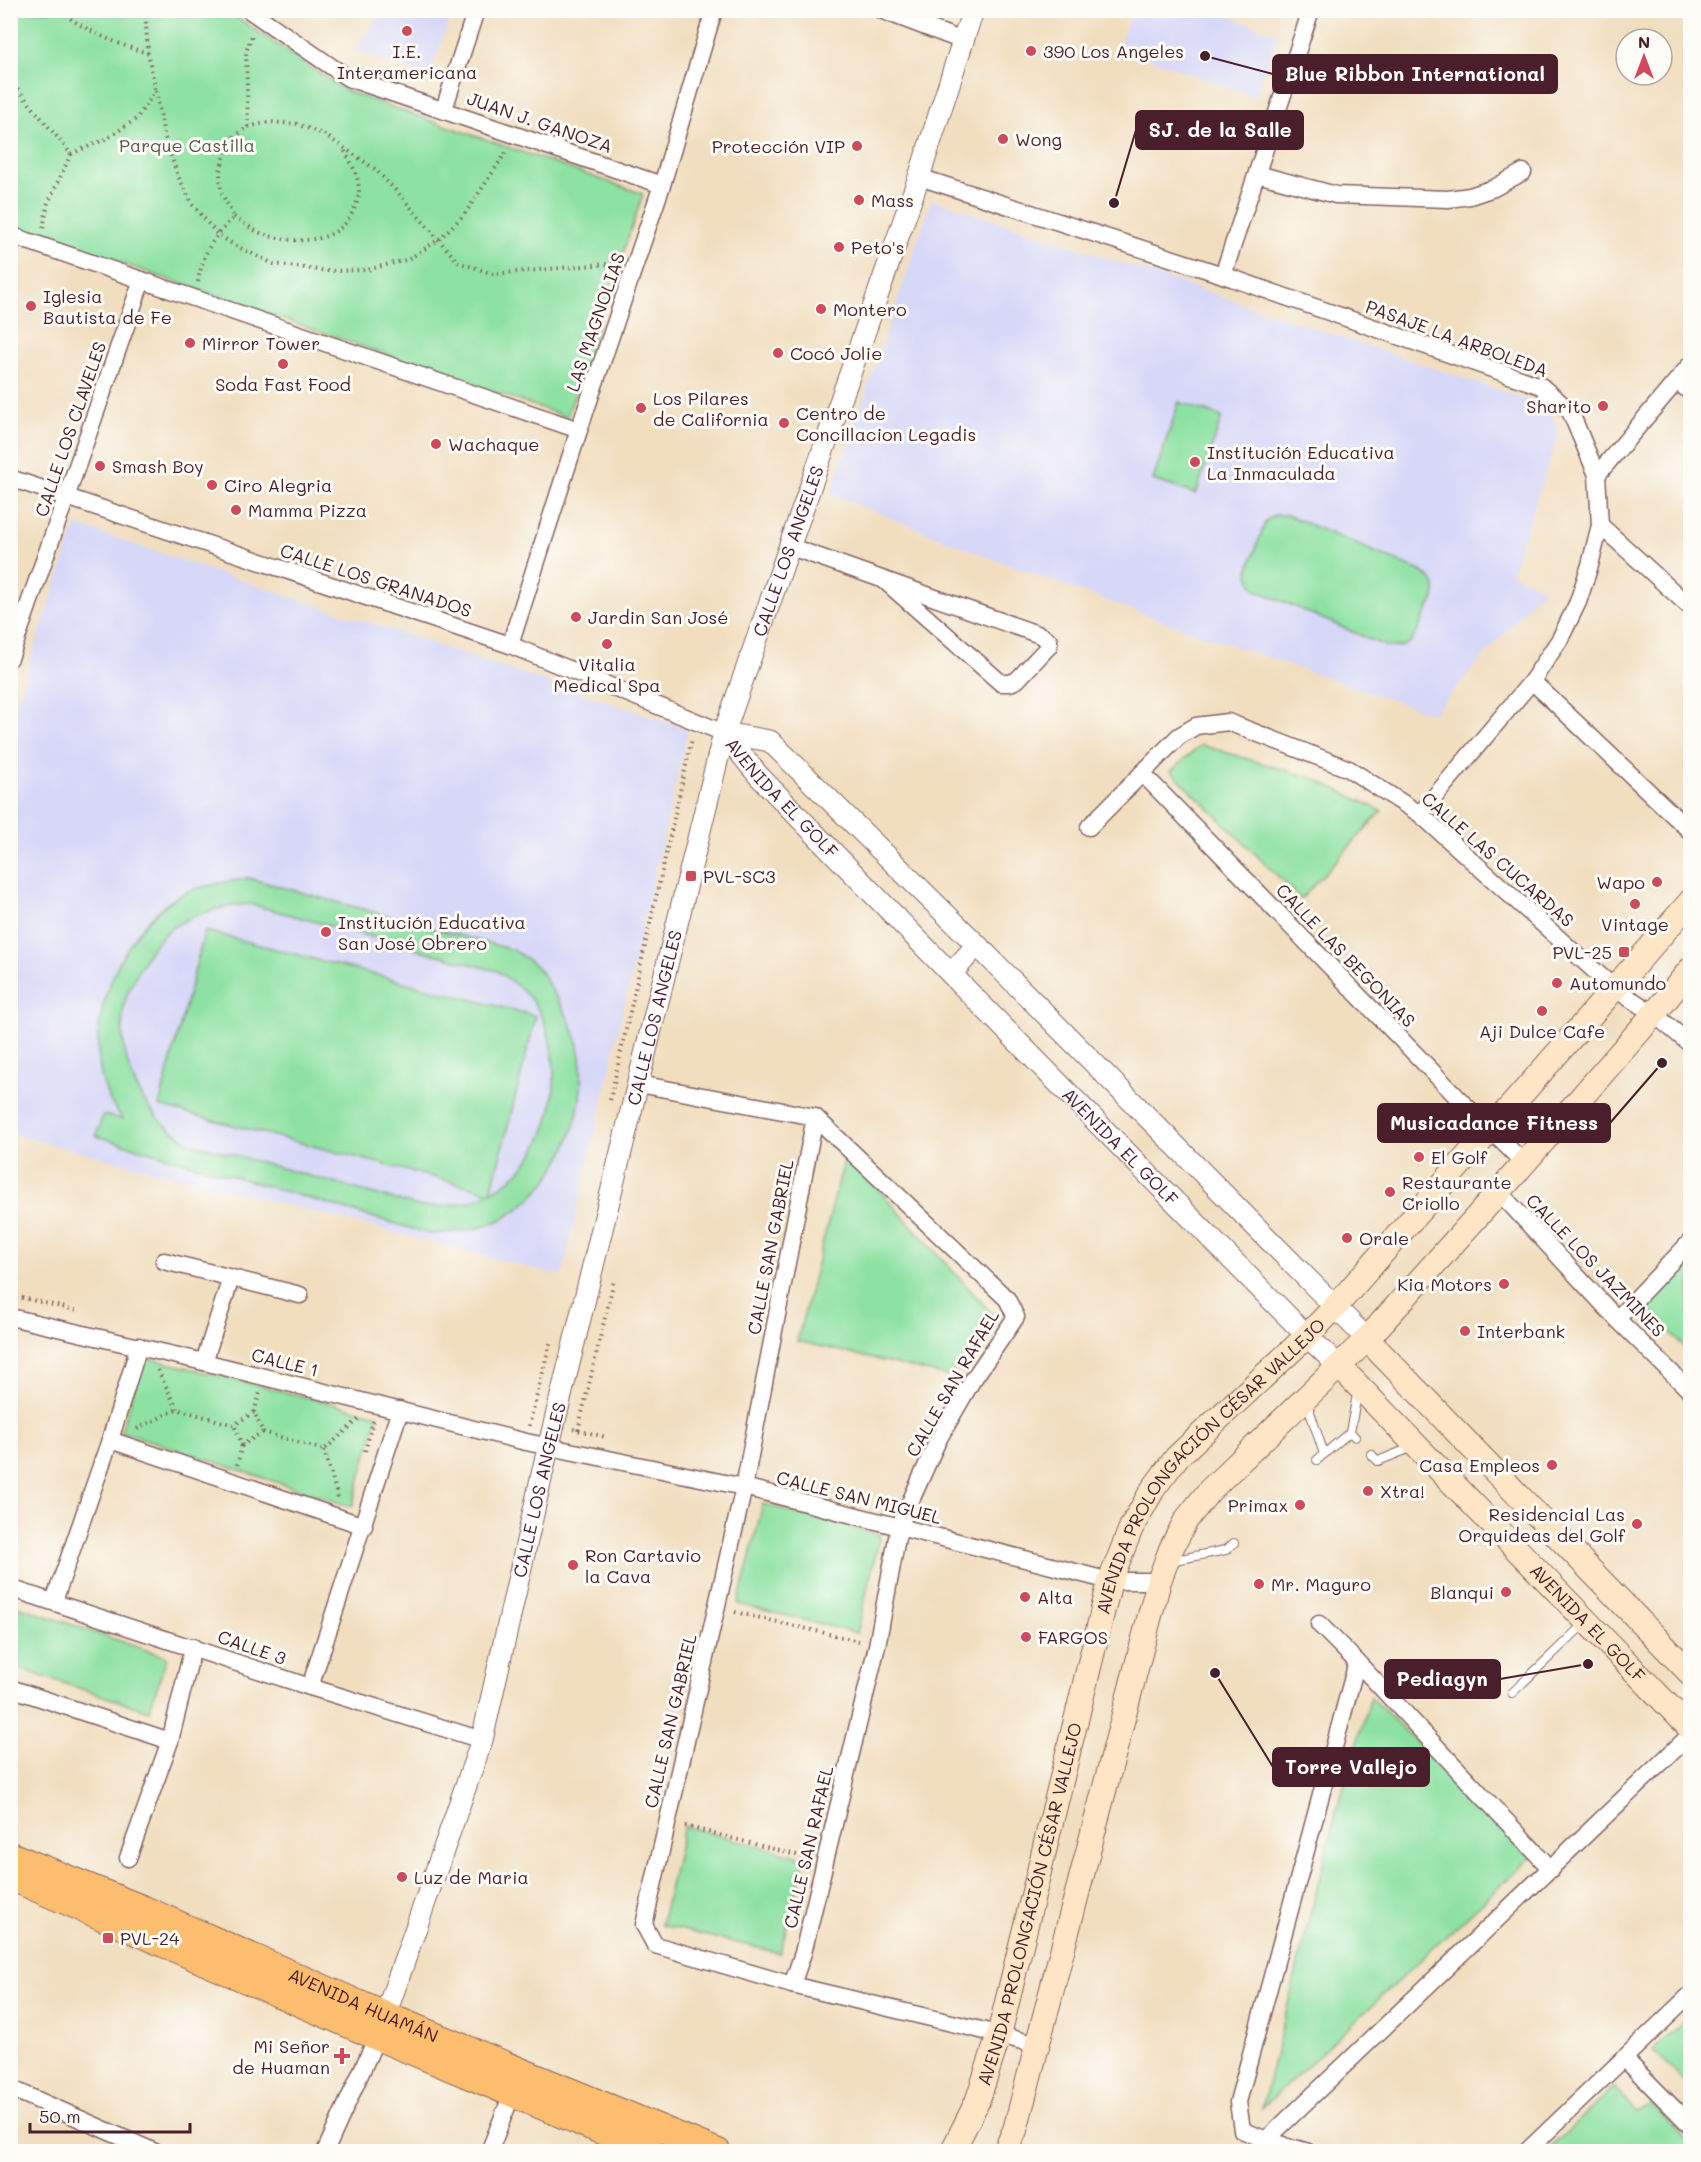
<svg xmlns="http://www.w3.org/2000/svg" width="1701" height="2162" font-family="Mali,sans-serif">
  <rect width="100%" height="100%" fill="#fdfcf7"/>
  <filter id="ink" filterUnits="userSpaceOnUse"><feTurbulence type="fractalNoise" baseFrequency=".0167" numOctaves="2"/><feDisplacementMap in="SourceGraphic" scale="12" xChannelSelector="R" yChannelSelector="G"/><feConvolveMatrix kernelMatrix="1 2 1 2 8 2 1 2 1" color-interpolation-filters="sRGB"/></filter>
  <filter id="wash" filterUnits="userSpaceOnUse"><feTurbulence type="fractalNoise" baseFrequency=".008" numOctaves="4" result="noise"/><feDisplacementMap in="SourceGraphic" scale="24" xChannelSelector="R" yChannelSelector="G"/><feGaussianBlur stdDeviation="1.35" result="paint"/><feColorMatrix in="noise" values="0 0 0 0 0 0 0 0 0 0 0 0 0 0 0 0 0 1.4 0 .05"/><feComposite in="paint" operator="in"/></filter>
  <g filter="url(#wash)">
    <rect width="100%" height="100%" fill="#f1debf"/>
    <g fill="#d7d7f8">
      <polygon points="382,11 453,11 428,77 355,51"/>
      <polygon points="1132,11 1213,11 1278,34 1255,97 1119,48"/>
      <polygon points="932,199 1545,406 1560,430 1511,574 1544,588 1433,714 1171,624 995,560 831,494"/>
      <polygon points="76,525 688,729 562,1276 11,1134 11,718"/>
    </g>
    <g fill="#8de1a2" stroke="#6c8066" stroke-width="1.5" fill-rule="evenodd">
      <polygon points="10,11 227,11 346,91 643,194 567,417 11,225"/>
      <polygon points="1179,402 1222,417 1196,494 1153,480"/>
      <path d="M1275,515H1287L1420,571C1428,576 1437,582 1435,593C1435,600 1428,609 1425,615C1415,636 1412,652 1385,646L1256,590L1251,581L1248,571L1264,525L1267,520Z"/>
      <polygon points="1201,745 1315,779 1382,811 1301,899 1171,771"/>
      <path d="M248,878L513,950C520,955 529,960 536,966C542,972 546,981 551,989C561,1004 570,1020 576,1038C594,1101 565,1180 509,1215C486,1230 457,1232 430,1234L96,1136L103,1115L123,1119C120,1114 115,1110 112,1104C76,1038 115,935 177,897C197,885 225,883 248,878ZM250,904L497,971C513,982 531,995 540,1013C569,1073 554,1161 491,1192L536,1016L205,931L159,1106L490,1192C470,1206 445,1206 421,1207L188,1142C180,1135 170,1130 162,1122C134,1095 119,1052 123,1013C124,997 133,981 141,966C148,952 159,937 172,928C196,912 223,906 250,904Z"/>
      <polygon points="846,1154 993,1315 951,1377 797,1341"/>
      <polygon points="1690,1264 1690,1353 1647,1308"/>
      <polygon points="144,1357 378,1415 352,1507 121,1431"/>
      <polygon points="763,1504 880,1535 857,1633 738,1604"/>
      <polygon points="11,1604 167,1657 149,1711 11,1666"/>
      <polygon points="1371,1697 1531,1857 1262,2108 1337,1809"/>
      <polygon points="684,1826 805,1858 780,1953 661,1925"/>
      <polygon points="1690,2015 1690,2088 1653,2050"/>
      <polygon points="1614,2087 1636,2112 1652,2104 1690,2142 1690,2151 1547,2151"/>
    </g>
  </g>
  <g filter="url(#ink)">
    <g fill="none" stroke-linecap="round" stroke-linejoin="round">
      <g stroke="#84625f" stroke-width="10">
        <g id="service">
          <polyline points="1306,1400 1324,1454"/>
          <polyline points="1355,1437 1350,1432 1358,1390"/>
          <polyline points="1371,1454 1378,1461 1413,1447"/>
          <polyline points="1317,1460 1350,1432"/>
          <polyline points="1170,1561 1226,1550 1234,1543"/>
          <polyline points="1512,1693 1586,1622"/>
        </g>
      </g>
      <g stroke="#84625f" stroke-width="19">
        <g id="minor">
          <polyline points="249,10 348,78 662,185"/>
          <polyline points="881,10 963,41"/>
          <polyline points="444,109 476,10"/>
          <polyline points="1257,174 1336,195 1448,199 1470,196 1494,188 1523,172"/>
          <polyline points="919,177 1223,275 1541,386 1570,411 1597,475 1600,525 1590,565 1578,602 1560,639 1532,681 1420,814"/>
          <polyline points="10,235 579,430"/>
          <polyline points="1223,275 1311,10"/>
          <polyline points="1677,381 1690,392"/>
          <polyline points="1597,475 1690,365"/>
          <polyline points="10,478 510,645 724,733"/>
          <polyline points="1600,525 1690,607"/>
          <polyline points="791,547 1040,635 1049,641 1049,646 1017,680 1010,683 1001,683 884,580"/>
          <polyline points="510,645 579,430 662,185 714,10"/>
          <polyline points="10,658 142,280"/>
          <polyline points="1532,681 1690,831"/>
          <polyline points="1142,773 1460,1100 1523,1162"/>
          <polyline points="1089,827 1179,736 1196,726 1228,722 1349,769 1420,814 1615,989 1654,1014 1690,1044"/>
          <polyline points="639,1084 815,1117 1007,1299 1016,1317 972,1381 938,1440 899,1527 877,1646 803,1953 792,1985"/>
          <polyline points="815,1117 744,1487 644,1925 655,1945 792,1985 977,2029 1037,2045"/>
          <polyline points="1499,1192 1617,1319 1690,1391"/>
          <polyline points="164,1261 300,1295"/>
          <polyline points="10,1317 204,1362 526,1442 744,1487 1110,1581 1159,1581"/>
          <polyline points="1617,1319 1690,1242"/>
          <polyline points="204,1362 231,1278"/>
          <polyline points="110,1440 364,1526"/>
          <polyline points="10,1588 310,1687 482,1740"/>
          <polyline points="54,1601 110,1440 139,1346"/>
          <polyline points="1319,1624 1357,1662 1551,1869"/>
          <polyline points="310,1687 400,1410"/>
          <polyline points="10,1688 170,1741"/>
          <polyline points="128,1858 170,1741 193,1647"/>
          <polyline points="1624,2058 1690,2125"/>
          <polyline points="10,2088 155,2152"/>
          <polyline points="1266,2140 1690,1735"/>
          <polyline points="325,2152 377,2037"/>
          <polyline points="489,2152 512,2094"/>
          <polyline points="1308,2152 1266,2140 1242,2130 1238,2102 1357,1662"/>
          <polyline points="1526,2152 1690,1995"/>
        </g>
      </g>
      <g stroke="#84625f" stroke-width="23">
        <g id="tertiary">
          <polyline points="724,733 770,741 977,945 1367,1339"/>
          <path id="s1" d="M724,733L758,775L951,974L1307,1336L1340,1367"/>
          <polyline points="951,974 977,945"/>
          <path id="s2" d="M380,2030L482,1740L545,1461L724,733L919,177L973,10"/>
        </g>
      </g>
      <g stroke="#84625f" stroke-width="26">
        <g id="secondary">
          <polyline points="1367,1339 1690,1673"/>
          <path id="s3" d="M1340,1367L1690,1728"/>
          <path id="s4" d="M952,2152L977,2102L999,2035L1110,1581L1131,1528L1153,1489L1177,1457L1307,1336L1335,1307L1690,902"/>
          <polyline points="1005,2152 1015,2130 1159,1581 1171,1549 1186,1520 1210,1490 1367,1339 1499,1192 1654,1014 1690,970"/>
        </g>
      </g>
      <g stroke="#84625f" stroke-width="28">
        <g id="primary">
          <path id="s5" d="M10,1855L144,1909L385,2015L718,2152"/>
          <polyline points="10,1877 377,2037 651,2152"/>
        </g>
      </g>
      <g stroke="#84625f" stroke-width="4" stroke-dasharray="1.5 4.5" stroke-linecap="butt">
        <path d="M62,10C72,26 129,49 148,53"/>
        <polyline points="145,10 148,53 156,93"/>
        <polyline points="10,80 71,154 108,138 136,119 155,92"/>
        <polyline points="156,91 164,135 178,176 193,205 217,234 234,245 274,264 328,271 367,270 409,259 438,240 464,215 507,151"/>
        <polyline points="248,127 246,52 253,33"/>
        <path d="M234,217C244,223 255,232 266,235C295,244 338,244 352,213C356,206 359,198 359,191C359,175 350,161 343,148"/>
        <polyline points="43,228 48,203 71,154"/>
        <path d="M198,282C203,251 213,238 234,217L221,192L220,172L226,150L234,137L248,127L269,122L297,124L325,135L375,169L399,194L458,262L493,274L618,263"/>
        <polyline points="610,1100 692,739"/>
        <polyline points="10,1295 79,1311"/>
        <polyline points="158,1370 177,1409"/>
        <polyline points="254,1412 260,1393"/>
        <polyline points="529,1426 551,1340"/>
        <polyline points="137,1429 177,1409 234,1425 254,1412 263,1432 242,1445 234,1425"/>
        <polyline points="573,1429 606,1437"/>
        <polyline points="578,1430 614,1280"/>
        <polyline points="263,1432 324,1450 359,1419"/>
        <polyline points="324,1450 338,1498"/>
        <polyline points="365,1451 373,1421"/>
        <polyline points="237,1465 242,1445"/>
        <polyline points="735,1612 859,1641"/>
        <polyline points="685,1826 808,1858"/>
      </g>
      <use href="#service" stroke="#fff" stroke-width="8"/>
      <use href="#minor" stroke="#fff" stroke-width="16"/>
      <use href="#tertiary" stroke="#fff" stroke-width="21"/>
      <use href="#secondary" stroke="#fee5c5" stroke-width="24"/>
      <use href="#primary" stroke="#fcbd6e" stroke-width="26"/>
    </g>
  </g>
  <g fill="#d1495b" stroke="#fdfcf7" stroke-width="2">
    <circle cx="407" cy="31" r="6"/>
    <circle cx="1031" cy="51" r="6"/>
    <circle cx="1003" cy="139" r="6"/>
    <circle cx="857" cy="146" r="6"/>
    <circle cx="859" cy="200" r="6"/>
    <circle cx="839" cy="247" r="6"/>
    <circle cx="31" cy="306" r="6"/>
    <circle cx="821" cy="309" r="6"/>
    <circle cx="190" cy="343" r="6"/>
    <circle cx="778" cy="353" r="6"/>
    <circle cx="283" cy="364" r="6"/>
    <circle cx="1603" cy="406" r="6"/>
    <circle cx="641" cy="408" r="6"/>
    <circle cx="784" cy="423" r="6"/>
    <circle cx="436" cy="444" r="6"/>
    <circle cx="1195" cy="462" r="6"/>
    <circle cx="100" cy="466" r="6"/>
    <circle cx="212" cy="485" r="6"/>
    <circle cx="236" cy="510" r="6"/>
    <circle cx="576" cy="617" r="6"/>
    <circle cx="607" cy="644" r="6"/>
    <rect x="685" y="870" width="12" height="12" rx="3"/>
    <circle cx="1657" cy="882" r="6"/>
    <circle cx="1635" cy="904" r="6"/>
    <circle cx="326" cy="932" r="6"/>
    <rect x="1618" y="946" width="12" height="12" rx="3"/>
    <circle cx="1557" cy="983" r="6"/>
    <circle cx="1542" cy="1011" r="6"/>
    <circle cx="1419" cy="1157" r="6"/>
    <circle cx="1390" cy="1192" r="6"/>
    <circle cx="1347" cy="1238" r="6"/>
    <circle cx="1504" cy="1284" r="6"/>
    <circle cx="1465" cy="1331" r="6"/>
    <circle cx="1552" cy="1465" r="6"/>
    <circle cx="1368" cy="1491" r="6"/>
    <circle cx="1300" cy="1505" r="6"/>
    <circle cx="1637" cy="1524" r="6"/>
    <circle cx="573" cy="1565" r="6"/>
    <circle cx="1259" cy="1584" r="6"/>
    <circle cx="1506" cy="1592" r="6"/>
    <circle cx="1025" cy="1597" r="6"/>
    <circle cx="1026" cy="1637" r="6"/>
    <circle cx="402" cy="1877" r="6"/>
    <rect x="102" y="1932" width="12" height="12" rx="3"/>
    <path d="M339 2047h6v6h6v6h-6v6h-6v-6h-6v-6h6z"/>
  </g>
  <g text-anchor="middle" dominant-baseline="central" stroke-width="6" stroke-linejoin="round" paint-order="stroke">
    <g font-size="18" fill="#4a1f2b" stroke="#fdfcf7" text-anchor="start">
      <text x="407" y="51" text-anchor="middle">I.E.<tspan x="407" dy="21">Interamericana</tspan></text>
      <text x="1043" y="51">390 Los Angeles</text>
      <text x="1015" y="139">Wong</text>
      <text x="845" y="146" text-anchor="end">Protección VIP</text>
      <text x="871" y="200">Mass</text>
      <text x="851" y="247">Peto's</text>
      <text x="43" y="296">Iglesia<tspan x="43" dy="21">Bautista de Fe</tspan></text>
      <text x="833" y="309">Montero</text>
      <text x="202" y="343">Mirror Tower</text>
      <text x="790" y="353">Cocó Jolie</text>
      <text x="283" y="384" text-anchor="middle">Soda Fast Food</text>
      <text x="653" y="398">Los Pilares<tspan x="653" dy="21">de California</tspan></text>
      <text x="1591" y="406" text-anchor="end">Sharito</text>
      <text x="796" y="413">Centro de<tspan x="796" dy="21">Concillacion Legadis</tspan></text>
      <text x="448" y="444">Wachaque</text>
      <text x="1207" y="452">Institución Educativa<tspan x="1207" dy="21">La Inmaculada</tspan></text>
      <text x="112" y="466">Smash Boy</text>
      <text x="224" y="485">Ciro Alegria</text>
      <text x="248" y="510">Mamma Pizza</text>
      <text x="588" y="617">Jardin San José</text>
      <text x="607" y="664" text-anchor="middle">Vitalia<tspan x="607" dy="21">Medical Spa</tspan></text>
      <text x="703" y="876">PVL-SC3</text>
      <text x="1645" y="882" text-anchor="end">Wapo</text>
      <text x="338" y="922">Institución Educativa<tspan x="338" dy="21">San José Obrero</tspan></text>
      <text x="1635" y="924" text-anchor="middle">Vintage</text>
      <text x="1612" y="952" text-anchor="end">PVL-25</text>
      <text x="1569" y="983">Automundo</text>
      <text x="1542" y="1031" text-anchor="middle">Aji Dulce Cafe</text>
      <text x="1431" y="1157">El Golf</text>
      <text x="1402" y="1182">Restaurante<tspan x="1402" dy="21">Criollo</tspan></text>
      <text x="1359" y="1238">Orale</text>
      <text x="1492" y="1284" text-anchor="end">Kia Motors</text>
      <text x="1477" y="1331">Interbank</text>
      <text x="1540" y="1465" text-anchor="end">Casa Empleos</text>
      <text x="1380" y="1491">Xtra!</text>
      <text x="1288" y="1505" text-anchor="end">Primax</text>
      <text x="1625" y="1514" text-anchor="end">Residencial Las<tspan x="1625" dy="21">Orquideas del Golf</tspan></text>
      <text x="585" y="1555">Ron Cartavio<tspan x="585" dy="21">la Cava</tspan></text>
      <text x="1271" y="1584">Mr. Maguro</text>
      <text x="1494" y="1592" text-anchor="end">Blanqui</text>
      <text x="1037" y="1597">Alta</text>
      <text x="1038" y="1637">FARGOS</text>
      <text x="414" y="1877">Luz de Maria</text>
      <text x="120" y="1938">PVL-24</text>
      <text x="330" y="2046" text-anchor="end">Mi Señor<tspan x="330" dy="21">de Huaman</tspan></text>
    </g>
    <g font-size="18" fill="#4a1f2b" stroke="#fdfcf7">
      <text transform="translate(540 122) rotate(19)">JUAN J. GANOZA</text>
      <text transform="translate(595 322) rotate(-71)">LAS MAGNOLIAS</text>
      <text transform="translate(1457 338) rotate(20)">PASAJE LA ARBOLEDA</text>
      <text transform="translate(70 429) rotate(-71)">CALLE LOS CLAVELES</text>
      <text stroke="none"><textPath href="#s2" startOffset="1536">CALLE LOS ANGELES</textPath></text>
      <text transform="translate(376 580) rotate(18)">CALLE LOS GRANADOS</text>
      <text stroke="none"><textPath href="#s1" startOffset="87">AVENIDA EL GOLF</textPath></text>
      <text transform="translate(1498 859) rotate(41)">CALLE LAS CUCARDAS</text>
      <text transform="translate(1346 955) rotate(46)">CALLE LAS BEGONIAS</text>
      <text stroke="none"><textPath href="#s2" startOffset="1050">CALLE LOS ANGELES</textPath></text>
      <text stroke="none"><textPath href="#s1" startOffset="573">AVENIDA EL GOLF</textPath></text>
      <text transform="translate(770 1247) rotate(-79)">CALLE SAN GABRIEL</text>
      <text transform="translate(1596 1265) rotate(46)">CALLE LOS JAZMINES</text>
      <text transform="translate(285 1362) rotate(14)">CALLE 1</text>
      <text transform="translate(952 1383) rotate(-60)">CALLE SAN RAFAEL</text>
      <text stroke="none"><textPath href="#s4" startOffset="747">AVENIDA PROLONGACIÓN CÉSAR VALLEJO</textPath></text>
      <text stroke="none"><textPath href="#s2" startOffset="564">CALLE LOS ANGELES</textPath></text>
      <text transform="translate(859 1497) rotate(14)">CALLE SAN MIGUEL</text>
      <text stroke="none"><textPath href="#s3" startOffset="356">AVENIDA EL GOLF</textPath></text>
      <text transform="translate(252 1647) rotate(19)">CALLE 3</text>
      <text transform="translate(670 1721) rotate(-77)">CALLE SAN GABRIEL</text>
      <text transform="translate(808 1847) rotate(-77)">CALLE SAN RAFAEL</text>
      <text stroke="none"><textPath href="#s4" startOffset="261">AVENIDA PROLONGACIÓN CÉSAR VALLEJO</textPath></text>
      <text stroke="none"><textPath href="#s5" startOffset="384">AVENIDA HUAMÁN</textPath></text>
    </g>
    <g font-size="18" fill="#5e594f" stroke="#fdfcf7">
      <text x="187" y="145">Parque Castilla</text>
    </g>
  </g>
  <path fill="none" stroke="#4a1f2b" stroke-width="2" d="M1205 56L1273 74M1114 203L1136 130M1662 1063L1610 1123M1588 1664L1500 1679M1215 1673L1273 1767"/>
  <g fill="#4a1f2b" stroke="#fdfcf7" stroke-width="2">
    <circle cx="1205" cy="56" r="6"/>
    <circle cx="1114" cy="203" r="6"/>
    <circle cx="1662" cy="1063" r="6"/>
    <circle cx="1588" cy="1664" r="6"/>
    <circle cx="1215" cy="1673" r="6"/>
  </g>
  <g fill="#4a1f2b" stroke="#4a1f2b" stroke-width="2">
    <rect x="1273" y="55" width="284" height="38" rx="6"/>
    <rect x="1136" y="111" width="167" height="38" rx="6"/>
    <rect x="1378" y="1104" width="232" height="38" rx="6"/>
    <rect x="1385" y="1660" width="115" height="38" rx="6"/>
    <rect x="1273" y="1748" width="156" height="38" rx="6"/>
  </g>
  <g font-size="20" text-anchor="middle" font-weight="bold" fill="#fff">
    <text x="1415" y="81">Blue Ribbon International</text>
    <text x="1220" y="137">SJ. de la Salle</text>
    <text x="1494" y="1130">Musicadance Fitness</text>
    <text x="1442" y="1686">Pediagyn</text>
    <text x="1351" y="1774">Torre Vallejo</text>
  </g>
  <rect width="1701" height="2162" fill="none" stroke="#fdfcf7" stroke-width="36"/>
  <g transform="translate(1644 57)"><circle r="28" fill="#fdfcf7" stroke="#b5a4a5" stroke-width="1.5"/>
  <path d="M0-4.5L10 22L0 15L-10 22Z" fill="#d1495b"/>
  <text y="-9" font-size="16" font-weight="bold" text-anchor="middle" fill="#4a1f2b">N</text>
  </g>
  <path d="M30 2123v9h160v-9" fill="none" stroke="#4a1f2b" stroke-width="3"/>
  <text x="39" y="2123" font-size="18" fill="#4a1f2b" stroke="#fdfcf7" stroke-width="4.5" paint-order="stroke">50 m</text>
</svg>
